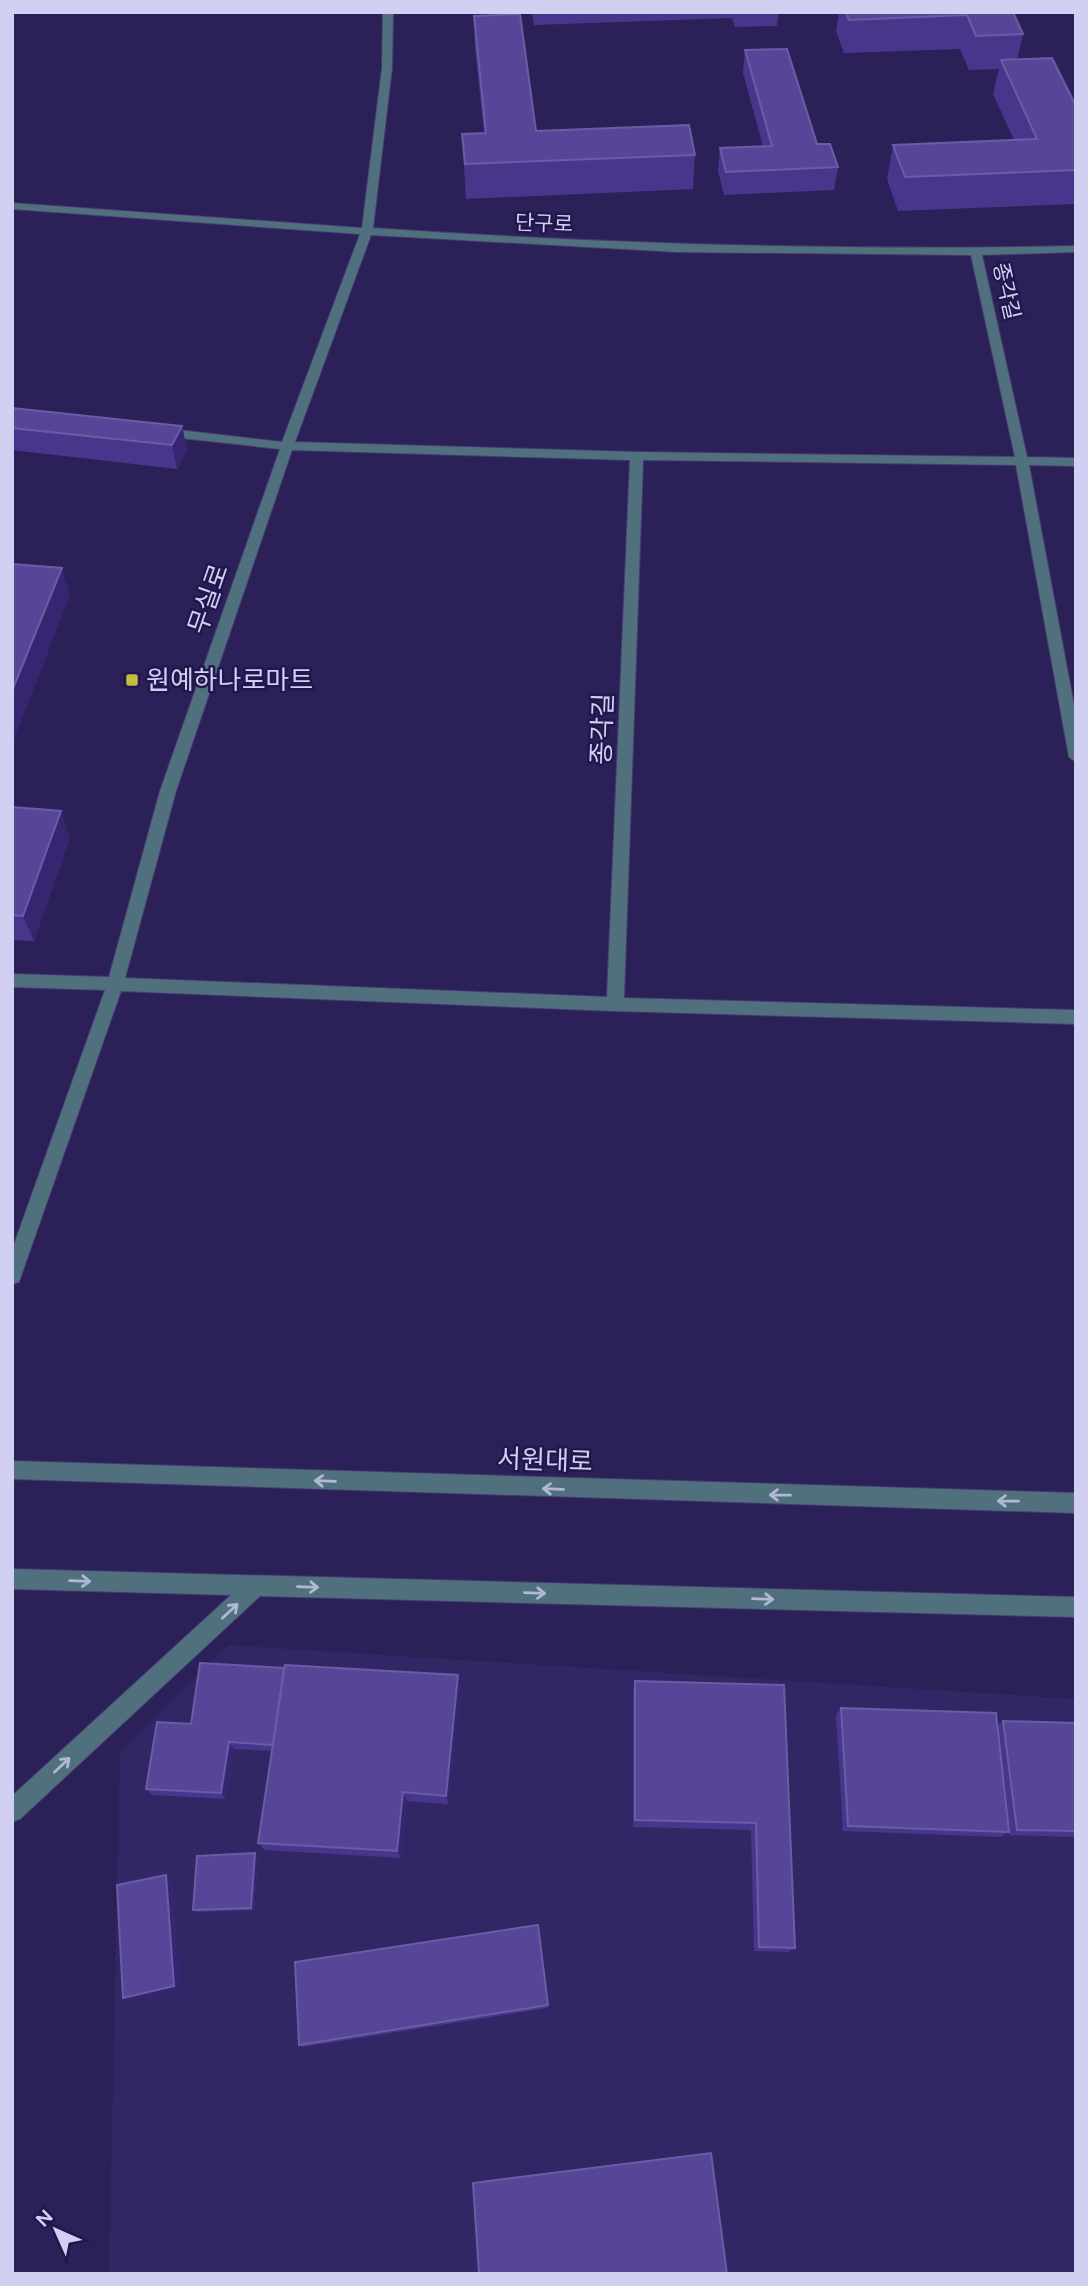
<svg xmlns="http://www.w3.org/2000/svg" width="1088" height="2286" font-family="Figtree,'Noto Sans KR',sans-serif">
  <rect width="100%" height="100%" fill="#2b2158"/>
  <polygon fill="#322765" points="228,1645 1076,1699 1076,2274 109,2274 120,1753"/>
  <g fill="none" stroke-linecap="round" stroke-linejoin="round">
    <g stroke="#463d71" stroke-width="2">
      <g id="minor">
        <path d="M383,12H393L392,68L373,228C607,244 841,251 1076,246V252L982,255L1027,457L1076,458V466L1029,465L1076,716V762L1069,757L1016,465L643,460L624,998L1076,1010V1024L615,1011L121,991L21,1276L19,1282L12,1284V1250L105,990L12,987V974L109,977L160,791L280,449L162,436L156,432L162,428L282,442L360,234L12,209V203L362,228L382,68ZM371,235L677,252L971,255L1015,457L637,452L295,442ZM292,450L630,460L607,997L125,978L176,791Z"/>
        <polygon points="12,1461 1076,1493 1076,1513 12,1479"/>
        <polygon points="12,1569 1076,1597 1076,1617 260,1596 20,1819 12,1822 12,1796 231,1595 12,1589"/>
      </g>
    </g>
    <use href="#minor" fill="#50707e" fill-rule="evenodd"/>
  </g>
  <g fill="#48368c">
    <polygon points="532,12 779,12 777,26 735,27 732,18 534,25"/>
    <polygon points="839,12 1013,12 1023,34 1017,60 1076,106 1076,204 898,211 887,179 893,145 1014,140 993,94 999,69 969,70 960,49 844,53 836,31"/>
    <polygon points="474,16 536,131 695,155 693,189 466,199 462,134 484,133 475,49"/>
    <polygon points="745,50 817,144 838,167 834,190 724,195 718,171 720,148 763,146 743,73"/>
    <polygon points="12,408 182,426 187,450 177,469 12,450"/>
    <polygon points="12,807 70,837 34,941 12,940"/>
    <polygon points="635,1681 784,1685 795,1948 789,1952 754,1951 751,1830 633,1827 633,1691"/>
    <polygon points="460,1686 448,1804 407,1801 401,1858 265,1850 258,1843 272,1751 234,1749 226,1799 152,1795 146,1789 191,1724"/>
    <polygon points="841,1708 997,1726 1003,1721 1076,1723 1076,1837 1009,1835 1008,1832 1001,1837 843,1831 836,1715"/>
    <polygon points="255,1853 258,1856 254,1910 196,1912 193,1910"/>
    <polygon points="548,2005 548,2008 303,2047 299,2045"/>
    <polygon points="707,2153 711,2153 473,2183 475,2182"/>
  </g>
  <g fill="#362672">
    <polygon points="182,426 187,450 177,469 172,445"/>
    <polygon points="62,568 70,596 12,744 12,691"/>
    <polygon points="61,811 70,837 34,941 23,916"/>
    <polygon points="458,1675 460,1686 448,1804 446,1796"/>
    <polygon points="229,1742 234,1749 226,1799 221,1793"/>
    <polygon points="403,1792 407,1801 401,1858 397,1851"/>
    <polygon points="255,1853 258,1856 254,1910 251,1908"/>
    <polygon points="166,1875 172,1880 181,1989 131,2001 123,1998"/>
  </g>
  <g fill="#574697" stroke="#6a5ca5" stroke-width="2">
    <polygon points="846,12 1013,12 1023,34 976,36 967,15 849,20"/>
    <polygon points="520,14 536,131 689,125 695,155 465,164 462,134 486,133 474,16"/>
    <polygon points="787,49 817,144 830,144 838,167 726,172 720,148 772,146 745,50"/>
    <polygon points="1052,58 1076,106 1076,170 905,177 893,145 1037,139 1001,60"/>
    <polygon points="12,408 182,426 172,445 12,428"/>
    <polygon points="12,564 62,568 12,691"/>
    <polygon points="12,807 61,811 23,916 12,915"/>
    <polygon points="200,1663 284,1668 273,1745 229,1742 221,1793 146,1789 157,1722 191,1724"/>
    <polygon points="285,1665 458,1675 446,1796 403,1792 397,1851 258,1843"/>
    <polygon points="635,1681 784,1685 795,1948 759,1947 756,1823 635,1820"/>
    <polygon points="841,1708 996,1713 1009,1832 848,1826"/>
    <polygon points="1003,1721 1076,1723 1076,1831 1017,1830"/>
    <polygon points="255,1853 251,1908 193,1910 197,1856"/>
    <polygon points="166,1875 174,1986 123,1998 117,1885"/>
    <polygon points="538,1925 548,2005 299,2045 295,1962"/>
    <polygon points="711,2153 727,2274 479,2274 473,2183"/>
  </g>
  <defs><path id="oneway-shaft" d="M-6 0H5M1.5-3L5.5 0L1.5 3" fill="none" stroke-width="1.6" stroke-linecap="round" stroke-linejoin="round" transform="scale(1.75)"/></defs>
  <g stroke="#b1b8d5">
    <use href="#oneway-shaft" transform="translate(325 1481) rotate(-178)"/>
    <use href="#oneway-shaft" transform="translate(553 1489) rotate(-178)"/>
    <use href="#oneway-shaft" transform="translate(780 1495) rotate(-179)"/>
    <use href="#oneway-shaft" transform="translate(1008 1501) rotate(-179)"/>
    <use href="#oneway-shaft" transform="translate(80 1581) rotate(2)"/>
    <use href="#oneway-shaft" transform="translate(308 1587) rotate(2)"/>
    <use href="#oneway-shaft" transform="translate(535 1593) rotate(2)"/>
    <use href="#oneway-shaft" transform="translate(763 1599) rotate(2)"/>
    <use href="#oneway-shaft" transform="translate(230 1611) rotate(-43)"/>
    <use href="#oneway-shaft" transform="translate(62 1765) rotate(-43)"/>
  </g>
  <rect fill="#c2bd3f" stroke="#22174d" stroke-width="2.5" x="125" y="673" width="14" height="14" rx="3.5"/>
  <g text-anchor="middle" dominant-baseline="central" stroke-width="5" stroke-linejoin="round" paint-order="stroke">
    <g font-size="21" fill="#d1d0f2" stroke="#22174d">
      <text transform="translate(544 223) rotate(2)">단구로</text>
      <text transform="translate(1007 291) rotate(77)">종각길</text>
    </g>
    <g font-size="26" fill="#d1d0f2" stroke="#22174d">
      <text transform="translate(208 599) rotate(-71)">무실로</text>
      <text transform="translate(602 729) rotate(-88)">종각길</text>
      <text transform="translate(545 1460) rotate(2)">서원대로</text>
    </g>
    <g font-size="26" fill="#d1d0f2" stroke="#22174d" text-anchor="start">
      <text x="146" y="680">원예하나로마트</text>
    </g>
  </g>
  <rect width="1088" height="2286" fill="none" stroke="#d1d0f2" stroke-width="28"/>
  <g transform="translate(56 2230) rotate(315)" stroke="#22174d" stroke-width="5" paint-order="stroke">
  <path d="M0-5L12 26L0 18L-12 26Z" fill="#d1d0f2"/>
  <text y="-10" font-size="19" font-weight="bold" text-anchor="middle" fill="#d1d0f2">N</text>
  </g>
</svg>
